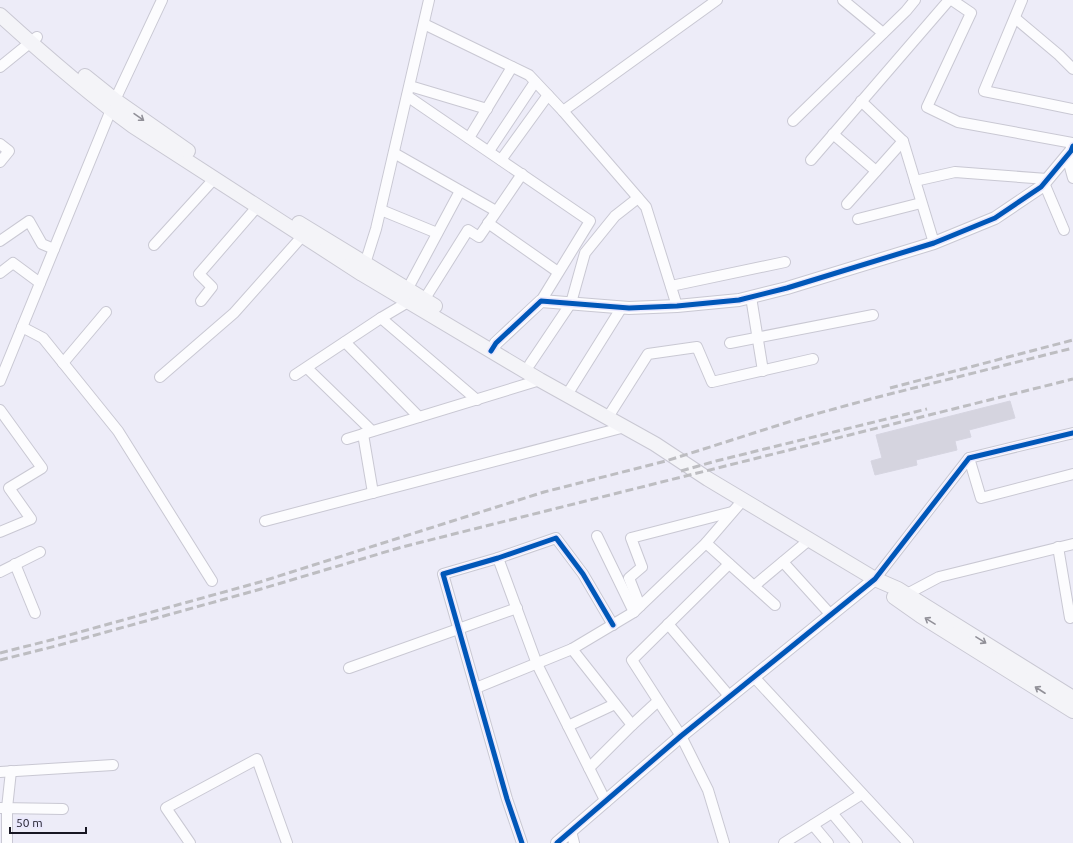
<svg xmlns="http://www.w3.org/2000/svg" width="1073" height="843" font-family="Ubuntu,sans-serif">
  <rect width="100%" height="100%" fill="#edecf8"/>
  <polygon fill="#d5d4df" stroke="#d6d5e1" points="1010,401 1015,418 969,430 971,437 955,441 957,450 916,460 917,465 875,475 871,461 882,458 876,435"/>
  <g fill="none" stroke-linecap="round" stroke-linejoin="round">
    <g stroke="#c9c8d3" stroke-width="12">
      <g id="minor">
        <polyline points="843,0 883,33"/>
        <polyline points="952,0 971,13 927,107 958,122 1073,143"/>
        <polyline points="1022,0 984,91 1073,109"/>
        <polyline points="1015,18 1059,55 1073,69"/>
        <polyline points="424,24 529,75 563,111 646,207 677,306"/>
        <polyline points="0,67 37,37"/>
        <polyline points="410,86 487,109"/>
        <polyline points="407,96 590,221 541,301"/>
        <polyline points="861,101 903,141 934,243"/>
        <polyline points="563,111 717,0"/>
        <polyline points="793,121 906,11 915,0"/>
        <polyline points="833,134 876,171"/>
        <polyline points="469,138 512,67"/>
        <polyline points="0,144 9,151 0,162"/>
        <polyline points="489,151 535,82"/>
        <polyline points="394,153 496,211"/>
        <polyline points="1067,156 1073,178"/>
        <polyline points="501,160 548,95"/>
        <polyline points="811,160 949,0"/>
        <polyline points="915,181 955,172 1047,179"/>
        <polyline points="1044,183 1064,230"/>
        <polyline points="847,204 903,141"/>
        <polyline points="381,210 437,233"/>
        <polyline points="858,219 921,203"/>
        <polyline points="488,223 558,272"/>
        <polyline points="0,241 29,221 42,244 54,249"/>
        <polyline points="154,245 214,179"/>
        <polyline points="363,270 376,229 429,0"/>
        <polyline points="0,273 13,263 40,283"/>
        <polyline points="671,286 785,262"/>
        <polyline points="407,290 460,191"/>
        <polyline points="751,297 763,371"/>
        <polyline points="424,300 468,230 479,237 522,174"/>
        <polyline points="201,301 212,287 199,274 257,207"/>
        <polyline points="381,318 477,400"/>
        <polyline points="22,327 43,338 118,431 212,581"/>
        <polyline points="345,342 419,417"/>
        <polyline points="730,343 873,315"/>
        <polyline points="63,363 106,312"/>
        <polyline points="530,364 571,303 585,253 615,216 638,198"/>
        <polyline points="307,368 372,431"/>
        <polyline points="295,375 381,318 408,302"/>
        <polyline points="160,377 234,313 306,232"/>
        <polyline points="0,381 115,100 162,0"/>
        <polyline points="570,390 622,307"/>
        <polyline points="0,410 42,468 9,488 31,519 0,532"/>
        <polyline points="608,417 648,354 697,347 712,382 813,359"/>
        <polyline points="363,434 373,493"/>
        <polyline points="347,439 540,380"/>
        <polyline points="969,458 981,498 1073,474"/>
        <polyline points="265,521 625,427"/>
        <polyline points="597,536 634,612"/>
        <polyline points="706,543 775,605"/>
        <polyline points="1058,547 1070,618"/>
        <polyline points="498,558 537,664 606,802"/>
        <polyline points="783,562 831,615"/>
        <polyline points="15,564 35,613"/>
        <polyline points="0,572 40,552"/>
        <polyline points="875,579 969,458 1073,433"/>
        <polyline points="754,586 809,540"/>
        <polyline points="907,594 939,577 1073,544"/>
        <polyline points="640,606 629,578 642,567 631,538 732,512"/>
        <polyline points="668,624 730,697"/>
        <polyline points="572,649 632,725"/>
        <polyline points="349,668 517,608"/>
        <polyline points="754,677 908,843"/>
        <polyline points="476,688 572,649 634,612 706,543 743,500"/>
        <polyline points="568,726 615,704"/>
        <polyline points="589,768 632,725 658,701"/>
        <polyline points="0,772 113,765"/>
        <polyline points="0,808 63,809"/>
        <polyline points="832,813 857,843"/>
        <polyline points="813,825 828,843"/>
        <polyline points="571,831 574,843"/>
        <polyline points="7,843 7,808 11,771"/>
        <polyline points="190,843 166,808 257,759 287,843"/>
        <polyline points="522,843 507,799 443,574 498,558 556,538 583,574 613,625"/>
        <polyline points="724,843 708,790 681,736 632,660 729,564"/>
        <polyline points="784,843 862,794"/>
      </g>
    </g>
    <g stroke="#c9c8d3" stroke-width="14">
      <g id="tertiary">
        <polyline points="491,351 496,343 541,301 629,308 677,306 739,300 787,288 934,243 995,218 1041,187 1071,151 1073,146"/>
        <polyline points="557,843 681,736 875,579"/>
      </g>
    </g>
    <g stroke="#c9c8d3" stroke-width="16">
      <g id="secondary">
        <path d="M0,15C43,54 86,92 133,126L362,274L540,380L655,444L708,479L875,579L898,589L1073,698"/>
        <polyline points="85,76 115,100 188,151"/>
        <polyline points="299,223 435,306"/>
        <polyline points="894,597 921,616 1073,711"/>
      </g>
    </g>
    <use href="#minor" stroke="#fcfcfe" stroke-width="10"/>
    <use href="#tertiary" stroke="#fcfcfe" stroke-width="12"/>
    <use href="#secondary" stroke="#f4f4f8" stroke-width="14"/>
    <g stroke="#bdbdc1" stroke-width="3" stroke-dasharray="8 4" stroke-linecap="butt">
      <polyline points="890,388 1073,340"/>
      <polyline points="681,471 716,461 927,409"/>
      <polyline points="0,653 51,640 260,582 544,492 666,461 801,418 874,398 1073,348"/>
      <polyline points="0,660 56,646 261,589 402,547 1073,379"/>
    </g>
    <g stroke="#e9e7fd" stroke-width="8">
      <g id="cycleway">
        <polyline points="491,351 496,343 541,301 629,308 677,306 739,300 787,288 934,243 995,218 1041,187 1071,151 1073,146"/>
        <polyline points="522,843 507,799 443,574 498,558 556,538 583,574 613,625"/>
        <polyline points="557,843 681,736 875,579 969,458 1073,433"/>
      </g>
    </g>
    <use href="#cycleway" stroke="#0057b8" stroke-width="5"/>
  </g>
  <defs><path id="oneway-shaft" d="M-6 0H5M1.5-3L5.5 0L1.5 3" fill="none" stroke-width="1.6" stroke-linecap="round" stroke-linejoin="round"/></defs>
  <g stroke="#919098">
    <use href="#oneway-shaft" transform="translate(139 117) rotate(35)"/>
    <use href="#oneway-shaft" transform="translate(930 621) rotate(-148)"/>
    <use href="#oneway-shaft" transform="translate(981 640) rotate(32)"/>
    <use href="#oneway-shaft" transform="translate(1040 690) rotate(-147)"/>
  </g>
  <path d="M10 827v6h76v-6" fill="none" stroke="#171622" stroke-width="2"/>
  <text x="16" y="827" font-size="12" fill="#171622" stroke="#e9e7fd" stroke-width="3" paint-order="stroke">50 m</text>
</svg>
